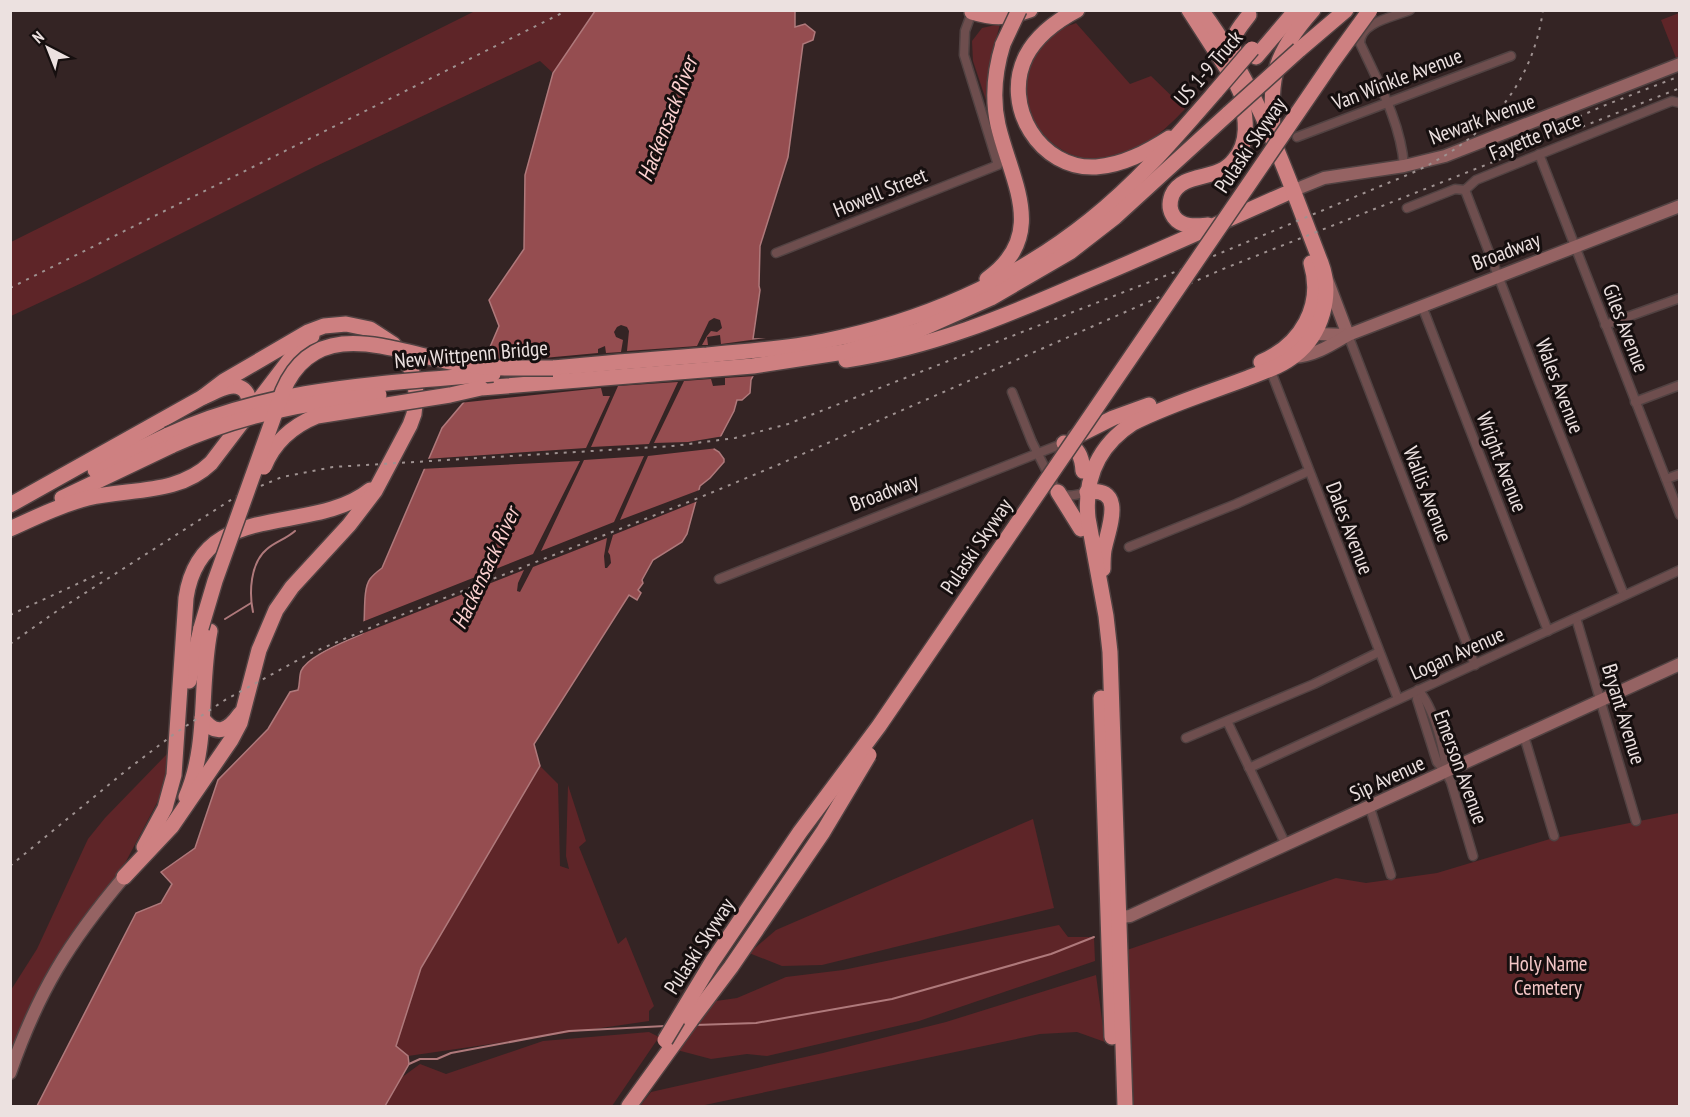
<svg xmlns="http://www.w3.org/2000/svg" width="1690" height="1117" font-family="'PT Sans Narrow',sans-serif">
  <rect width="100%" height="100%" fill="#342424"/>
  <g fill="#5e2528">
    <polygon points="475,11 599,11 553,73 540,61 314,167 84,282 11,316 11,242"/>
    <polygon points="1679,13 1679,56 1676,58 1661,20"/>
    <path d="M1076,23L1130,84L1151,76L1185,109C1164,131 1141,152 1110,158C1049,171 1000,95 1039,48C1042,43 1046,37 1051,34C1058,29 1068,26 1076,23Z"/>
    <polygon points="1000,24 993,51 995,127 973,61 972,41 982,28"/>
    <polygon points="167,754 170,772 161,795 94,922 61,968 11,1074 11,990 37,949 88,839 105,818"/>
    <polygon points="540,766 558,784 560,866 569,869 566,856 568,785 586,841 579,847 618,944 626,937 654,1006 649,1011 649,1021 408,1056 395,1046 421,968"/>
    <polygon points="1679,813 1679,1106 1134,1106 1127,950 1336,878 1366,883 1437,873 1550,839"/>
    <polygon points="1033,819 1054,908 822,965 782,966 749,953 776,930"/>
    <polygon points="1059,925 1068,937 1094,937 1095,961 919,1021 767,1056 747,1054 711,1059 677,1050 695,1025 716,1001 737,998 786,977 843,970"/>
    <polygon points="1096,975 1105,1042 1077,1032 1040,1034 700,1106 640,1106 651,1092 823,1053 946,1022"/>
    <polygon points="649,1032 659,1037 612,1106 385,1106 401,1078 420,1064 446,1074 543,1041"/>
  </g>
  <path fill="#954d50" stroke="#af797b" stroke-width="1.5" d="M595,11H795V27L805,24L815,32L813,40L803,44L788,157L760,246L759,286L760,290L753,339H772L751,380L750,393L742,400H737L734,411L714,449L719,452L724,459V462L710,478L700,486L687,534L682,542L653,560L642,580L643,583L638,590L641,593L637,600L629,595L534,744L540,766L421,968L396,1046L408,1056L409,1064L385,1106H37L136,913L161,903L172,884L161,872L195,848L218,780L268,729L290,692L298,690C300,684 299,677 301,671C308,655 348,641 363,633C366,618 362,590 370,579C373,575 378,571 382,568L442,428L469,396L499,326L489,300L524,249L525,175L553,73Z"/>
  <path fill="#342424" fill-rule="evenodd" d="M714,318L720,320L722,328L717,332L711,331L707,336L702,345H708L707,337L720,335L721,344L774,337V340L756,376L725,378V385L713,386L711,379L684,381L654,443L688,442L724,436L718,448L648,456L620,520L702,489L698,501L613,535L608,552L610,555L611,563L607,568H605L604,556L607,538L533,567L520,592L517,591L518,583L524,570L341,642L307,659L315,653L361,631L362,622L533,554L580,461L420,469L425,459L586,448L610,396H603L601,388L459,403L501,362L598,353V349L605,346L606,353L621,352L623,340L616,337L614,332L617,327L621,325L627,327L629,331L627,351L697,346L709,321ZM678,382L649,444L591,447L618,386ZM644,456L614,522L541,551L584,460Z"/>
  <g fill="none" stroke-linecap="round" stroke-linejoin="round">
    <g stroke="#af797b" stroke-width="2">
      <path d="M253,612C249,593 250,563 267,549C275,542 286,539 295,531"/>
      <polyline points="225,619 251,603"/>
      <polyline points="695,1025 756,1023 892,999 1051,954 1094,937"/>
      <polyline points="409,1064 420,1059 437,1059 451,1053 569,1031 665,1026"/>
    </g>
    <g stroke="#514242" stroke-width="11">
      <g id="street">
        <polyline points="1297,137 1511,56"/>
        <polyline points="1539,154 1680,515"/>
        <path d="M1404,166C1401,123 1378,82 1360,43C1360,22 1394,17 1410,10"/>
        <polyline points="1465,190 1539,382 1624,595"/>
        <polyline points="1407,208 1455,189 1465,190 1476,180 1672,101 1680,103"/>
        <polyline points="776,253 998,165 964,55 965,31 972,12 969,11"/>
        <polyline points="1422,306 1548,631"/>
        <polyline points="1605,325 1680,298"/>
        <polyline points="1348,335 1475,665"/>
        <polyline points="1270,369 1398,699"/>
        <path d="M1012,392L1032,442L1056,490C1065,499 1076,495 1087,492"/>
        <polyline points="1635,402 1680,385"/>
        <polyline points="1666,479 1680,474"/>
        <polyline points="1129,547 1236,504 1309,471"/>
        <polyline points="719,579 1064,443"/>
        <polyline points="1576,618 1636,821"/>
        <polyline points="1418,690 1417,699 1437,762 1446,772 1451,782 1473,856"/>
        <path d="M1418,690C1434,707 1444,749 1446,771"/>
        <polyline points="1227,721 1286,845"/>
        <polyline points="1524,736 1554,836"/>
        <polyline points="1186,738 1314,684 1379,652"/>
        <polyline points="1249,768 1680,570"/>
        <polyline points="1370,808 1391,875"/>
      </g>
    </g>
    <g stroke="#514242" stroke-width="15">
      <g id="secondary">
        <polyline points="1287,193 1324,178 1404,166 1445,156 1680,64"/>
        <polyline points="1326,277 1348,335"/>
        <polyline points="1308,332 1318,334 1347,335"/>
        <path d="M1294,357C1314,356 1331,345 1348,335L1680,206"/>
        <polyline points="1112,918 1130,916 1680,664"/>
        <path d="M10,1073C38,992 69,942 124,877"/>
      </g>
    </g>
    <g stroke="#514242" stroke-width="18">
      <g id="highway">
        <path d="M1077,10C1056,21 1037,35 1026,56C1001,106 1040,170 1096,167C1123,165 1147,152 1169,138"/>
        <polyline points="1189,10 1236,83 1245,102"/>
        <path d="M972,12C995,19 1007,18 1030,10"/>
        <polyline points="1299,50 1346,10"/>
        <polyline points="1256,57 1296,10"/>
        <path d="M1235,58C1230,36 1236,32 1249,15"/>
        <path d="M1273,131C1270,75 1274,54 1313,10"/>
        <path d="M1208,225C1197,226 1182,228 1174,217C1169,210 1169,203 1172,195C1181,175 1207,179 1224,169C1227,167 1232,163 1234,160C1251,141 1245,115 1241,93"/>
        <path d="M987,279C1049,235 1011,181 998,125C992,98 995,70 1003,44"/>
        <path d="M846,360C930,348 1006,316 1084,282C1151,254 1218,224 1285,194"/>
        <path d="M1261,362C1301,345 1324,306 1311,263"/>
        <path d="M553,368C604,363 655,359 707,355C746,351 785,349 824,341C920,322 1013,282 1090,220C1137,183 1177,136 1216,91"/>
        <polyline points="481,388 753,366 844,352 917,331 991,298 1070,252 1115,217 1229,113"/>
        <polyline points="1075,437 1113,418 1149,405"/>
        <path d="M1064,443C1078,447 1082,456 1083,471"/>
        <polyline points="95,470 168,435"/>
        <polyline points="1058,492 1081,529"/>
        <path d="M1087,492C1127,486 1108,529 1104,550C1103,556 1103,562 1103,569"/>
        <polyline points="62,498 173,445"/>
        <path d="M10,505L203,397C211,394 219,389 227,387C247,382 254,400 245,416"/>
        <path d="M10,529C36,517 61,505 88,498C130,488 178,495 211,463L297,350L312,336"/>
        <polyline points="189,681 201,628"/>
        <polyline points="1101,698 1112,1037"/>
        <path d="M202,718C216,737 228,731 240,714"/>
        <path d="M186,797C209,745 199,686 210,631"/>
        <path d="M144,847L165,808L174,775L186,598C201,497 311,537 370,490"/>
        <polyline points="124,877 172,826 231,740 240,723 259,650 276,610 292,587 349,525 375,491 410,425 414,414 416,395 415,382 411,369 393,344 370,329 346,324 324,326 308,332 224,381 203,397"/>
        <polyline points="629,1106 691,1020"/>
        <path d="M1125,1106L1110,652L1106,616L1088,518C1084,478 1099,445 1133,423C1168,405 1208,393 1245,379C1262,372 1281,367 1295,355C1322,334 1333,295 1321,263C1287,176 1258,86 1201,10"/>
      </g>
    </g>
    <use href="#street" stroke="#6e4e4e" stroke-width="8"/>
    <use href="#secondary" stroke="#956363" stroke-width="12"/>
    <use href="#highway" stroke="#ce8081" stroke-width="15"/>
    <g stroke="#9f9291" stroke-width="2" stroke-dasharray="3 6" stroke-linecap="butt">
      <polyline points="1538,135 1603,106 1680,76"/>
      <polyline points="10,288 568,10"/>
      <polyline points="10,615 103,572"/>
      <path d="M10,644L57,611L237,496L282,477L333,467L673,446L735,438L788,424L1180,270L1412,173C1482,141 1532,89 1543,10"/>
      <polyline points="10,866 128,769 174,734 225,700 309,654 386,621 701,497 780,464 1223,269 1680,88"/>
    </g>
    <g stroke="#514242" stroke-width="18" stroke-linecap="butt">
      <g id="highway-bridge">
        <polyline points="1003,44 1019,10"/>
        <polyline points="1216,91 1252,49"/>
        <polyline points="1229,113 1299,50"/>
        <path d="M168,435C270,387 382,384 493,374"/>
        <path d="M173,445C239,415 307,402 379,395"/>
        <path d="M264,467C274,442 292,426 317,416L450,395L481,388"/>
        <path d="M201,628L215,581L283,391C317,311 399,354 461,364C491,369 522,368 553,368"/>
        <polyline points="691,1020 731,967 823,832 869,755"/>
        <polyline points="665,1040 712,962 800,832 879,726 1333,61 1370,10"/>
      </g>
    </g>
    <use href="#highway-bridge" stroke="#ce8081" stroke-width="15"/>
  </g>
  <g text-anchor="middle" dominant-baseline="central" stroke-width="6" stroke-linejoin="round" paint-order="stroke">
    <g font-size="21" fill="#ece1e0" stroke="#160f0f">
      <text transform="translate(1208 68) rotate(-49)">US 1-9 Truck</text>
      <text transform="translate(1397 79) rotate(-21)">Van Winkle Avenue</text>
      <text transform="translate(1482 119) rotate(-20)">Newark Avenue</text>
      <text transform="translate(1535 136) rotate(-22)">Fayette Place</text>
      <text transform="translate(1250 145) rotate(-56)">Pulaski Skyway</text>
      <text transform="translate(880 192) rotate(-22)">Howell Street</text>
      <text transform="translate(1506 251) rotate(-21)">Broadway</text>
      <text transform="translate(1626 328) rotate(69)">Giles Avenue</text>
      <text transform="translate(471 354) rotate(-5)">New Wittpenn Bridge</text>
      <text transform="translate(1560 386) rotate(69)">Wales Avenue</text>
      <text transform="translate(1502 462) rotate(69)">Wright Avenue</text>
      <text transform="translate(884 492) rotate(-21)">Broadway</text>
      <text transform="translate(1428 494) rotate(69)">Wallis Avenue</text>
      <text transform="translate(1350 528) rotate(69)">Dales Avenue</text>
      <text transform="translate(976 546) rotate(-56)">Pulaski Skyway</text>
      <text transform="translate(1457 653) rotate(-24)">Logan Avenue</text>
      <text transform="translate(1624 714) rotate(73)">Bryant Avenue</text>
      <text transform="translate(1461 767) rotate(70)">Emerson Avenue</text>
      <text transform="translate(1387 778) rotate(-25)">Sip Avenue</text>
      <text transform="translate(699 946) rotate(-57)">Pulaski Skyway</text>
    </g>
    <g font-size="21" fill="#f3c6c6" stroke="#160f0f">
      <text x="1548" y="963">Holy Name<tspan x="1548" dy="24">Cemetery</tspan></text>
    </g>
    <g font-size="22" font-style="italic" fill="#fdd1d0" stroke="#160f0f">
      <text transform="translate(667 119) rotate(-69)">Hackensack River</text>
      <text transform="translate(485 568) rotate(-65)">Hackensack River</text>
    </g>
  </g>
  <rect width="1690" height="1117" fill="none" stroke="#ece1e0" stroke-width="24"/>
  <g transform="translate(48 48) rotate(318)" stroke="#160f0f" stroke-width="4.5" paint-order="stroke">
  <path d="M0-4.5L10 22L0 15L-10 22Z" fill="#ece1e0"/>
  <text y="-9" font-size="16" font-weight="bold" text-anchor="middle" fill="#ece1e0">N</text>
  </g>
</svg>
